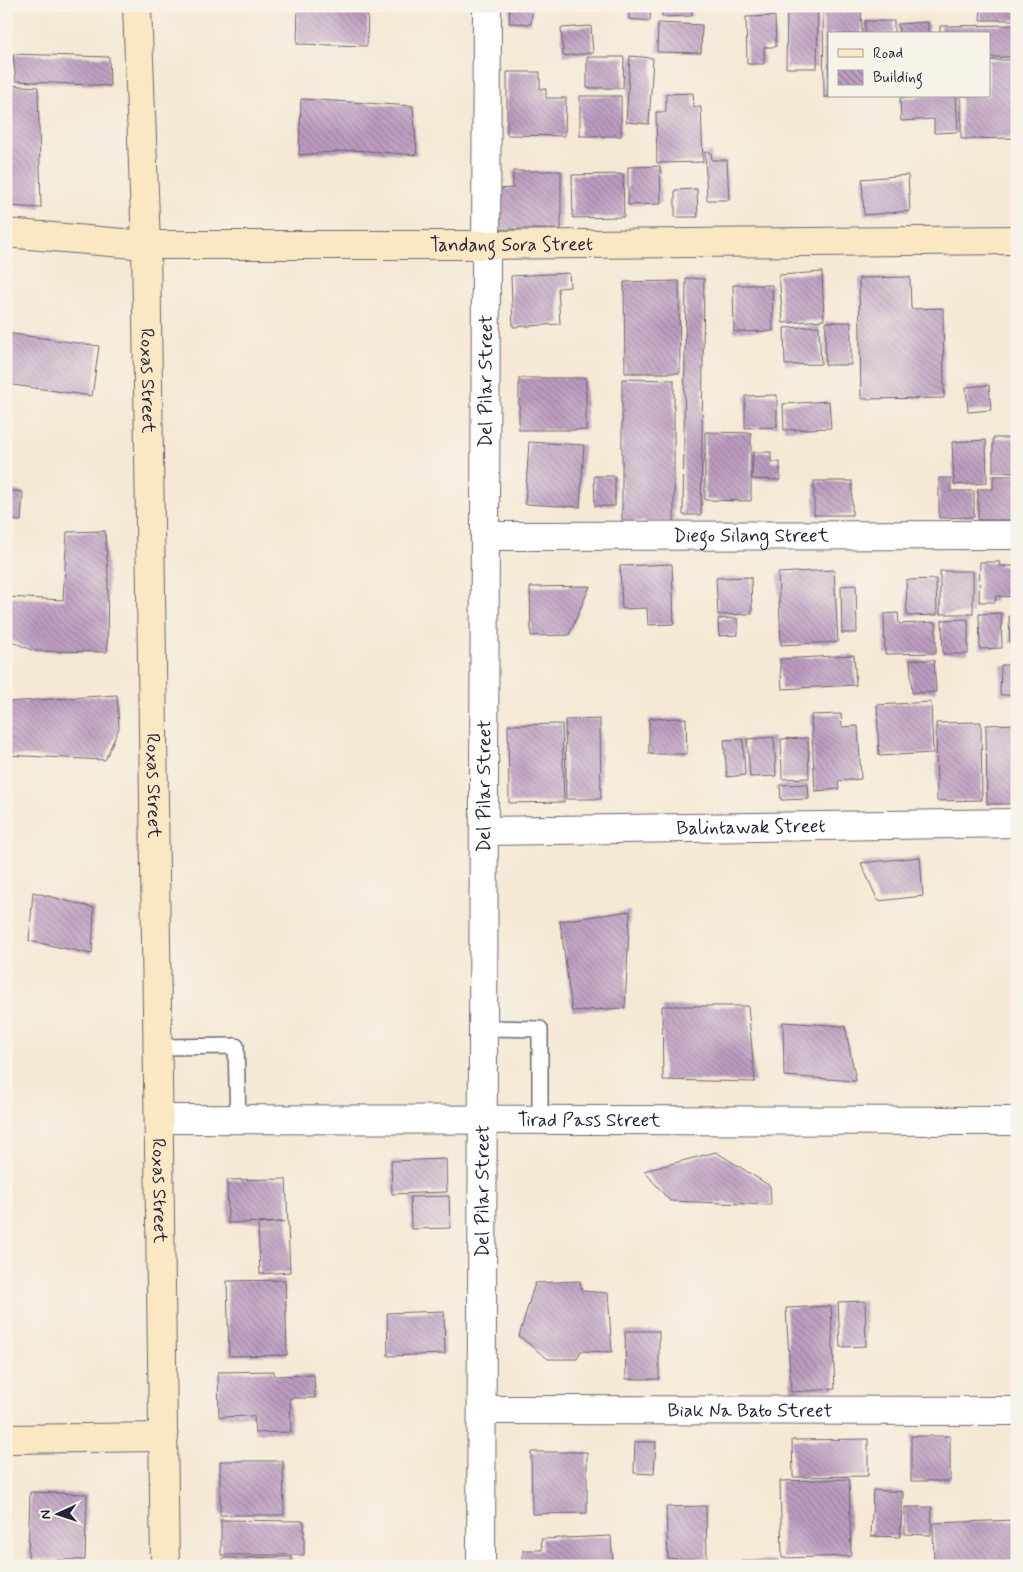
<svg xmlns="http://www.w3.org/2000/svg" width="1023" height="1572" font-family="Mynerve,sans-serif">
  <defs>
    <pattern id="building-back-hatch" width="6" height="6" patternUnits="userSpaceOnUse" patternTransform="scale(1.25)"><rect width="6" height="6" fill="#bc9cc0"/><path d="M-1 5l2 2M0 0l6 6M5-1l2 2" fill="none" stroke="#987f9d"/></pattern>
  </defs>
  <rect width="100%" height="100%" fill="#f7f3e8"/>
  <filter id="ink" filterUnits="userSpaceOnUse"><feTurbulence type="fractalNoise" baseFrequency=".02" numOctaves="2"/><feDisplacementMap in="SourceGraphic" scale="10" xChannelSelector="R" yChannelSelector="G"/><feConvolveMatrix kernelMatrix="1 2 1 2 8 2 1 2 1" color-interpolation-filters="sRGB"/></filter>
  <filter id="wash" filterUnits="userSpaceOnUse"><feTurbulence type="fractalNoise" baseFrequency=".0096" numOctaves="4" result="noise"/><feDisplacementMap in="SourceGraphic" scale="20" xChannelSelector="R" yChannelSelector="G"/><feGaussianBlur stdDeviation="1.12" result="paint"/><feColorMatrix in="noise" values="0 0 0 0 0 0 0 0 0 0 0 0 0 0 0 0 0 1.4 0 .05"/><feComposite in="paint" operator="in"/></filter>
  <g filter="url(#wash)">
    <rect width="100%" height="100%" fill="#f5e8d4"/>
    <g id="blocks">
      <g fill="url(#building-back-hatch)">
        <rect x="64" y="6" width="20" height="2"/>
        <polygon points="298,6 368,6 367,46 297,44"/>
        <polygon points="510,6 533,6 531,24 509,23"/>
        <polygon points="629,6 651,6 650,21 629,19"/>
        <polygon points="661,6 691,6 692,16 662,17"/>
        <polygon points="787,6 818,6 817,68 786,68"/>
        <polygon points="823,6 861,6 862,34 829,34 829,97 824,97"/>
        <polygon points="981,6 1017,6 1017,20 980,20"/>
        <polygon points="775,16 776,47 764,47 764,64 747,64 746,17"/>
        <rect x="865" y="21" width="29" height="13"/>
        <polygon points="928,22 928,34 899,34 898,24"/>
        <polygon points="658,23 702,25 701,53 657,52"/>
        <polygon points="1017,25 1017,57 989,57 989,34 940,34 940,26"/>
        <polygon points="591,26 593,53 563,56 561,28"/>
        <polygon points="13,54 109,57 110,86 16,81"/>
        <polygon points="630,56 653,58 649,124 626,122"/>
        <polygon points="587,57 624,57 623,88 587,88"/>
        <polygon points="989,60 1016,60 1017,138 961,139 961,96 989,96"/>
        <polygon points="507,72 540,72 540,89 546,89 546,98 566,98 565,136 507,135"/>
        <polygon points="6,85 38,87 41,208 6,206"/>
        <polygon points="693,93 694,107 701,107 703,162 657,163 656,112 666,112 666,94"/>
        <rect x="580" y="96" width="41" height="40"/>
        <polygon points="930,96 956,96 958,132 934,133 934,119 901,121 900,98"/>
        <polygon points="301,99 413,106 417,155 354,150 299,155"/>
        <polygon points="705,152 711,152 712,160 727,160 729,200 707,200"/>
        <polygon points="660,166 661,204 628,205 628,167"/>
        <polygon points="513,171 561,171 561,229 494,229 494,189 513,188"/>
        <polygon points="623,174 624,217 573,218 572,175"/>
        <polygon points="908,175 910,211 864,215 862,179"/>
        <polygon points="697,189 698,217 675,217 675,190"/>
        <polygon points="822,272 824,320 783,323 779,275"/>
        <polygon points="569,273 570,287 558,288 560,324 513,327 511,276"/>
        <polygon points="910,277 911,309 943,308 944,398 861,399 859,278"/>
        <polygon points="686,278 704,279 701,515 683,515"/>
        <polygon points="679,281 680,373 625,373 624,282"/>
        <polygon points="733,285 772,285 773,331 734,332"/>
        <polygon points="826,322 851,322 851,365 825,365"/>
        <polygon points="819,326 821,364 785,365 784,328"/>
        <polygon points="6,333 99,346 92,396 6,384"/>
        <rect x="519" y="378" width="67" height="52"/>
        <polygon points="622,379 674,380 674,522 622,522"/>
        <polygon points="989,385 991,410 968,412 966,387"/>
        <polygon points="777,395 777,427 745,428 745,396"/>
        <polygon points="829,401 831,428 784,430 783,404"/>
        <polygon points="705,432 751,433 751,501 705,500"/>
        <rect x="993" y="438" width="24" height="34"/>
        <polygon points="986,440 987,483 954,485 952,442"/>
        <polygon points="529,442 584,445 580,507 525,504"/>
        <polygon points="753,452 771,452 771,462 780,462 780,480 752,479"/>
        <polygon points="594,476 615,476 615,506 595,506"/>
        <polygon points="993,476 1017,476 1017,520 978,520 978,489 993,489"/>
        <polygon points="939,478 951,478 951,491 974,491 974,517 939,518"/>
        <rect x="814" y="481" width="38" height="34"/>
        <polygon points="6,490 23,492 21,521 6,520"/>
        <polygon points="105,531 108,574 107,652 34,651 6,639 6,597 63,600 67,532"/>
        <polygon points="980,562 1000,562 999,566 1017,566 1017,597 996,596 995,602 979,602"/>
        <polygon points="672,564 674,624 648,625 647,608 622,609 620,566"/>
        <polygon points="834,570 838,642 781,645 778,573"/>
        <rect x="940" y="571" width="33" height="43"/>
        <polygon points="751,577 752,614 718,615 716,578"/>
        <polygon points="936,579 937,615 907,616 906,580"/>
        <polygon points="856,585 857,633 842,633 841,586"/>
        <polygon points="590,586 569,635 531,636 530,587"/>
        <polygon points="898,613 899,624 936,622 936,653 885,654 884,614"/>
        <polygon points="1001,613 1002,648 980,649 979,614"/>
        <polygon points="1009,616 1017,616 1017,643 1010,643"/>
        <polygon points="737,618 738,635 719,636 718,619"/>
        <polygon points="968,619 968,654 943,654 942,620"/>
        <polygon points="854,655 856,685 782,689 780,659"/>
        <polygon points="910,660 934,660 936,692 912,693"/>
        <polygon points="1001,665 1017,665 1017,695 1000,695"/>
        <polygon points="117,695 119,728 105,760 6,755 6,702"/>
        <polygon points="931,702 933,753 879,756 877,705"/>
        <polygon points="841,714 842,727 858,726 861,779 838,781 839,789 815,791 811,715"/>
        <polygon points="686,718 687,754 649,754 649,719"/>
        <polygon points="600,719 601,799 566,799 565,720"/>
        <polygon points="981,722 982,800 937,801 936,723"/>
        <polygon points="562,724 564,802 509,803 508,725"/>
        <polygon points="1017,724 1017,804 987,804 986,725"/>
        <polygon points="774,737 776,776 750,777 747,739"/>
        <polygon points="808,738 809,778 782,779 781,739"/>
        <polygon points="743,739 745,775 727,777 724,740"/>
        <polygon points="808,784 809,799 781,800 780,785"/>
        <polygon points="920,857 923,896 878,901 861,863"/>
        <polygon points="33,892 94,908 92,954 29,941"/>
        <polygon points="630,911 625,1008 572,1011 560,921"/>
        <polygon points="662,1006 748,1006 755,1082 663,1080"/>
        <polygon points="783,1022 845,1026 856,1081 784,1076"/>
        <polygon points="8,1055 9,1072 6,1072 6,1056"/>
        <polygon points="716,1152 770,1186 771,1205 670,1201 644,1171"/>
        <polygon points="446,1159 447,1192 392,1194 391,1161"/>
        <polygon points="286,1179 290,1272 260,1274 258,1224 284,1222 228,1223 227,1180"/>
        <polygon points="449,1196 450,1228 411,1229 410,1197"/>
        <polygon points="285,1280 287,1355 229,1356 227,1281"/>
        <polygon points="580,1281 582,1291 608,1293 612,1352 581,1351 577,1359 548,1359 519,1336 535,1283"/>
        <polygon points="865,1301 866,1346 840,1347 838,1302"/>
        <polygon points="831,1306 835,1389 791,1392 786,1308"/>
        <polygon points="444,1311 445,1354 388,1356 387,1313"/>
        <polygon points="625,1331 659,1331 659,1379 626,1379"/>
        <polygon points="274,1371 274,1376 314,1375 315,1398 290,1398 291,1432 255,1433 254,1416 219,1417 218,1372"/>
        <rect x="911" y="1436" width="39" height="45"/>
        <polygon points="868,1439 868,1476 793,1477 792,1440"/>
        <polygon points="635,1442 656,1442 654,1474 634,1473"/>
        <polygon points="531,1452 587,1452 587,1513 532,1514"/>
        <polygon points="220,1461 283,1461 284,1515 220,1515"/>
        <polygon points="849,1479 851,1556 782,1558 780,1481"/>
        <polygon points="873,1490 903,1492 900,1537 871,1536"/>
        <polygon points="30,1492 87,1494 85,1560 28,1559"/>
        <polygon points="706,1506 707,1558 668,1559 666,1507"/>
        <polygon points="905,1507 932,1507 931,1535 905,1534"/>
        <polygon points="221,1520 304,1521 304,1555 221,1555"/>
        <polygon points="1017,1520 1017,1566 934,1566 933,1523"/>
        <polygon points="611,1536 613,1566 523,1566 523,1550 542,1550 541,1539"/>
        <polygon points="292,1557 292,1566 223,1566 223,1558"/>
        <rect x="741" y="1561" width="36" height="5"/>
      </g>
    </g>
  </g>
  <g filter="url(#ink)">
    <use href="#blocks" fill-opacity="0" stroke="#6c6771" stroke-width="1"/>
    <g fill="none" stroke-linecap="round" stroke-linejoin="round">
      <g stroke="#6c6771" stroke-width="18">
        <g id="lane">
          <polyline points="484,1028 540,1029 540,1120"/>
          <polyline points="159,1047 236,1046 238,1120"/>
        </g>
      </g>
      <g stroke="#6c6771" stroke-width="30">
        <g id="street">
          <path id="s1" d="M486,536L1017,535"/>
          <path id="s2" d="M485,831L1017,823"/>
          <path id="s3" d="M160,1119L1017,1121"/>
          <path id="s4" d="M482,1410L1017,1411"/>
          <path id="s5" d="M481,1566L487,6"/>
        </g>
      </g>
      <g stroke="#6c6771" stroke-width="30">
        <g id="secondary">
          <path id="s6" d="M137,6L146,245L165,1566"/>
          <path id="s7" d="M6,233L146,245H487L1017,240"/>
          <polyline points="6,1439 164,1437"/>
        </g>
      </g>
      <use href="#lane" stroke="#fff" stroke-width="15"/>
      <use href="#street" stroke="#fff" stroke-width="28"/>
      <use href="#secondary" stroke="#fae7c3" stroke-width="28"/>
    </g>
  </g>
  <g text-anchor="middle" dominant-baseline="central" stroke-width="4" stroke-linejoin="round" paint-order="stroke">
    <g font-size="19" fill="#22223b" stroke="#f7f3e8">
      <text stroke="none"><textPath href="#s7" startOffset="506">Tandang Sora Street</textPath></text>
      <text stroke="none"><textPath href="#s6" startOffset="375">Roxas Street</textPath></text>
      <text stroke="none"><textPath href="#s5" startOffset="1185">Del Pilar Street</textPath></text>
      <text stroke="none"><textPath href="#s1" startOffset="265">Diego Silang Street</textPath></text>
      <text stroke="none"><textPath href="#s6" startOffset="780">Roxas Street</textPath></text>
      <text stroke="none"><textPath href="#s5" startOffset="780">Del Pilar Street</textPath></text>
      <text stroke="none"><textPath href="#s2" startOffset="266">Balintawak Street</textPath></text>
      <text stroke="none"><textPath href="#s3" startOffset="429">Tirad Pass Street</textPath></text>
      <text stroke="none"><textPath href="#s6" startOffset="1185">Roxas Street</textPath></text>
      <text stroke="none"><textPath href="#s5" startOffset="375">Del Pilar Street</textPath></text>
      <text stroke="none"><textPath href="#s4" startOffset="268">Biak Na Bato Street</textPath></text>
    </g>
  </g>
  <rect width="1023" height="1572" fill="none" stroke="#f7f3e8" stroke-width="25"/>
  <rect x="828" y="32" width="162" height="65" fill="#f7f3e8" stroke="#a29fa3"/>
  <rect x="838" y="49" width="25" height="8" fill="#fae7c3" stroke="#a29fa3"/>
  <text x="873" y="58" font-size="15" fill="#22223b">Road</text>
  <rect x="838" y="70" width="25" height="15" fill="url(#building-back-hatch)" stroke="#a29fa3"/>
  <text x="873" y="82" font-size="15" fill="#22223b">Building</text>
  <g transform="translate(58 1514) rotate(267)" stroke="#f7f3e8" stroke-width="4" paint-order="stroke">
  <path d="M0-4L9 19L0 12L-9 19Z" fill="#22223b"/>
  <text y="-8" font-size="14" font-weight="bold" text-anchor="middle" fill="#22223b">N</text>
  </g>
</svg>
